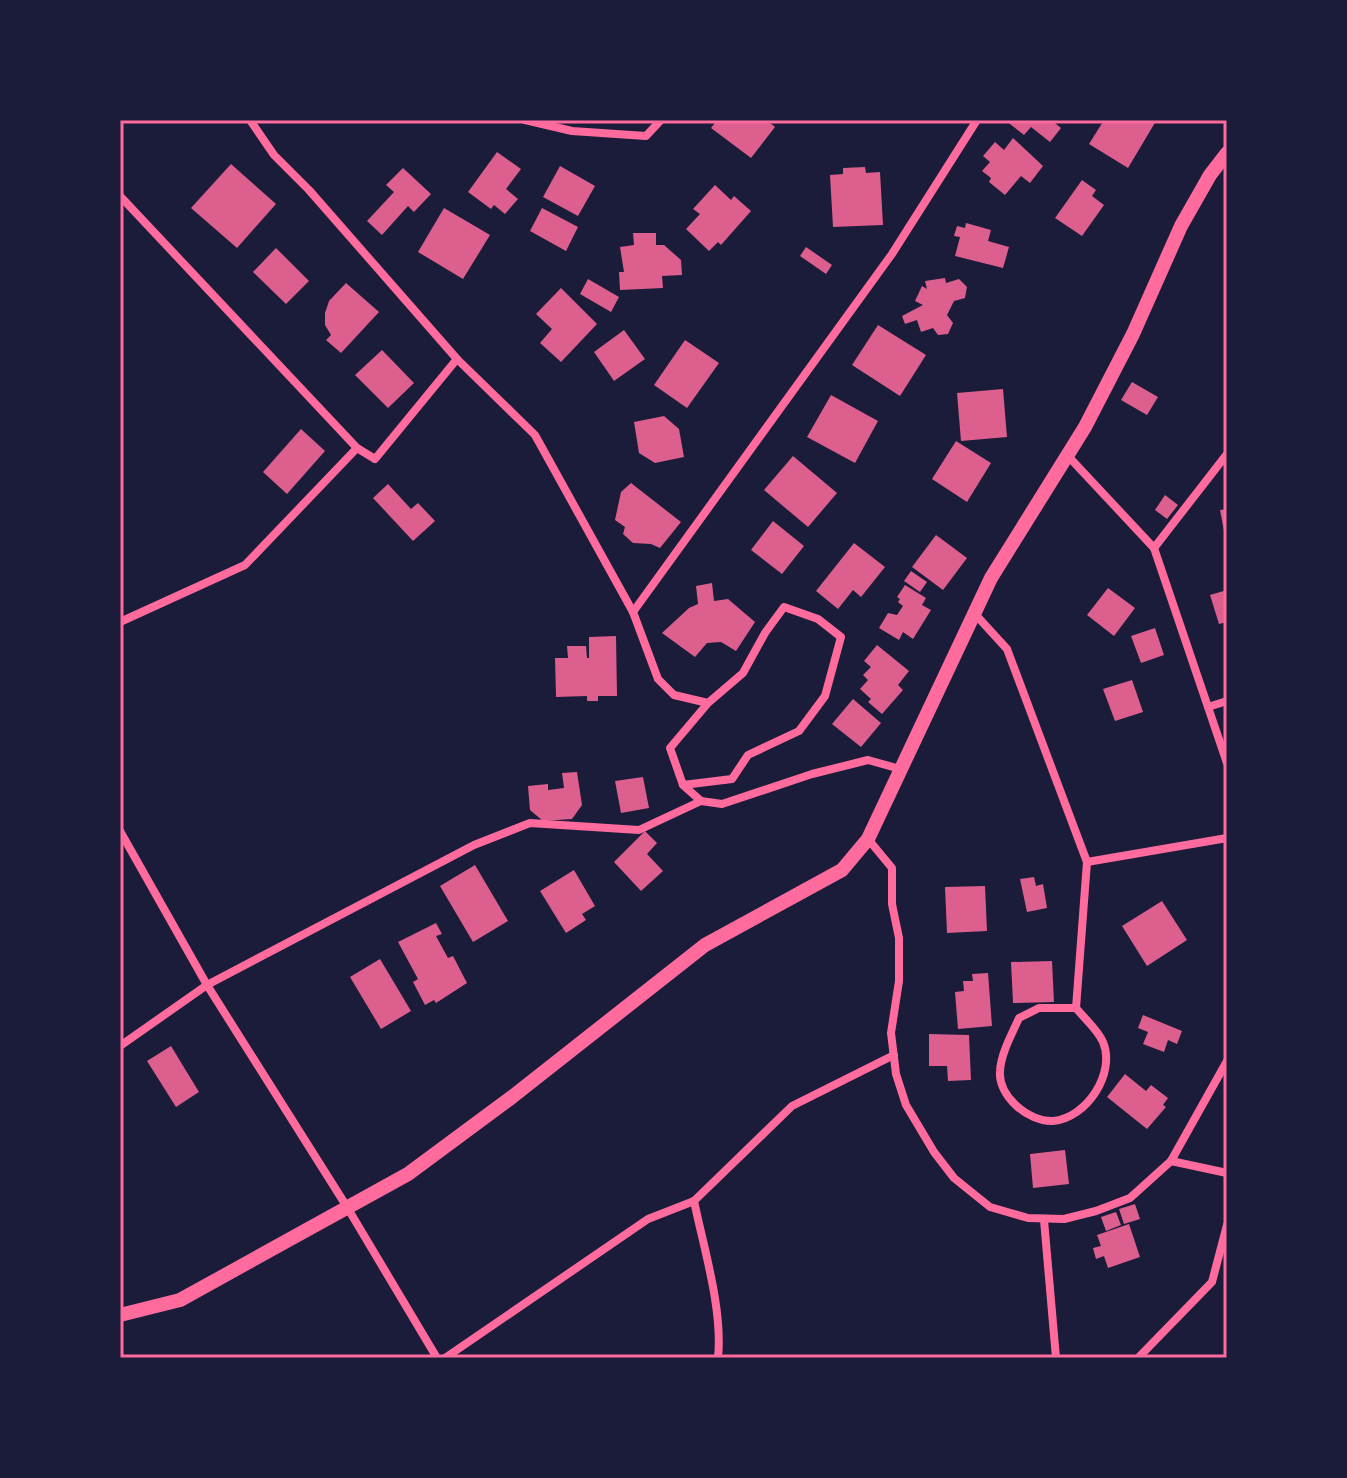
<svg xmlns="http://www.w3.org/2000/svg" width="1347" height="1478" font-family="'DM Sans',sans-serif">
  <rect width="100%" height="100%" fill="#1b1b3a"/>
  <g fill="#dd5f8e">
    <polygon points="717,120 767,120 775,127 751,158 711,128"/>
    <polygon points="1005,120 1051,120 1061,128 1050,142 1031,127 1024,135"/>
    <polygon points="1104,120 1156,121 1128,168 1089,144"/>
    <polygon points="1013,138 1043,166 1030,183 1021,176 1005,195 989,182 991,178 982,171 990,162 983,156 995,142 1004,150"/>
    <polygon points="497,152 521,169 506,189 518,199 505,214 494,205 491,209 468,192"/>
    <polygon points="231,164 276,204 237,248 191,208"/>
    <polygon points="560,166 595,186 578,216 543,197"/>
    <polygon points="865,167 866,173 880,172 883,225 833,227 830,175 843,174 843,168"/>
    <polygon points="403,168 431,194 414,212 408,206 382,235 367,221 394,192 386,185"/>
    <polygon points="1082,180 1096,190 1092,196 1104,205 1082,236 1055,218"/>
    <polygon points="715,185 731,200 734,196 751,211 721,245 718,242 709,251 686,229 700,214 693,209"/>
    <polygon points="444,208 490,235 463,279 418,252"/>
    <polygon points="542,208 578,227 566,251 530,231"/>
    <polygon points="966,223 991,230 988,241 1009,247 1003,268 955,256 960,237 954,236 957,226 965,228"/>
    <polygon points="633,233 656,233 656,245 664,245 681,260 682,275 662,276 663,288 620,290 619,272 624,272 620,247 634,245"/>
    <polygon points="806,247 832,265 826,274 800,256"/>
    <polygon points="276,248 309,281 286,304 253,272"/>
    <polygon points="945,278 946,283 959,279 967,287 965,298 954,301 947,315 953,323 948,334 938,335 933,328 921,332 917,320 905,324 902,316 923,305 915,301 922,286 927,289 925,281"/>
    <polygon points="588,279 619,297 611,312 580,294"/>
    <polygon points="346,283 379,312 341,353 326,340 331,335 325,325 325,313 329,301"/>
    <polygon points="561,288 597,324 561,362 540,343 552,329 536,314"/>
    <polygon points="878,325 926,355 900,396 852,365"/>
    <polygon points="624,330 645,359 614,381 594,352"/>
    <polygon points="685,340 719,363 687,408 654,385"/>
    <polygon points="382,350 414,383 388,408 355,375"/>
    <polygon points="1132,382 1158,397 1147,415 1121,400"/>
    <polygon points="1003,389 1007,437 961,441 957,393"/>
    <polygon points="831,395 878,421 855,463 807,437"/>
    <polygon points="664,416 679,429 684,457 655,463 639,453 634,422"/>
    <polygon points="301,429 325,451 287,494 263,472"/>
    <polygon points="956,441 991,463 967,502 932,479"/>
    <polygon points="793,456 837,493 808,527 764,490"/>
    <polygon points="631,483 681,522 660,548 651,544 633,543 623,534 625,527 615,520 621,492"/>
    <polygon points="388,484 411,509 418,503 435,521 413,541 373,498"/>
    <polygon points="1165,495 1178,505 1167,519 1155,510"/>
    <polygon points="1227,509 1227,541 1226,541 1220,510"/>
    <polygon points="773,521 804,546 782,574 751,550"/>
    <polygon points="936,535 967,558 943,590 912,567"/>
    <polygon points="854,543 885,567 861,597 853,590 838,609 816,591"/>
    <polygon points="911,571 927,582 920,592 904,581"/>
    <polygon points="712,583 714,601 728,599 755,622 736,651 721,642 707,643 695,657 662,633 689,608 698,604 696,586"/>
    <polygon points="905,585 926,598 922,605 931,610 913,639 903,632 899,640 879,628 888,613 897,615 903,606 898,602 900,599 897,597"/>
    <polygon points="1108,588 1135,608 1114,636 1087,615"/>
    <polygon points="1227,590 1227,622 1219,624 1210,595"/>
    <polygon points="1155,628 1164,655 1141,663 1131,636"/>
    <polygon points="616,636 617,696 598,696 598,701 587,701 587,696 556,697 555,658 568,658 567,646 586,646 587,658 589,658 589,637"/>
    <polygon points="877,645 909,671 898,685 903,690 882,714 868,702 871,699 860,689 868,680 863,675 871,667 864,661"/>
    <polygon points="1132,680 1143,712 1115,721 1103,689"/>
    <polygon points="853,699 881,723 861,747 832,724"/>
    <polygon points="577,772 582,805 572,819 543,821 530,810 528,786 548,784 548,790 564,788 562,773"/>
    <polygon points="643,777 649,808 621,813 615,781"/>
    <polygon points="645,831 657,843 647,854 663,871 641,891 614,862"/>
    <polygon points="475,865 508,921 473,942 440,886"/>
    <polygon points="574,870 595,906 582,914 586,920 566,933 540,891"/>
    <polygon points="1034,877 1036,886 1043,884 1047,908 1027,912 1020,879"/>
    <polygon points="985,886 987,931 947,933 945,887"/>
    <polygon points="1162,901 1187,940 1147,966 1122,926"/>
    <polygon points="436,923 442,934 436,936 448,958 453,956 467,983 436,1003 434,1000 425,1005 413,982 418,979 398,942"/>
    <polygon points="380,959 411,1011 381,1029 350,977"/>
    <polygon points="1052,961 1054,1002 1013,1003 1011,962"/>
    <polygon points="988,973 992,1026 958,1029 955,992 964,991 963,981 973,981 972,974"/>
    <polygon points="1143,1015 1182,1031 1177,1044 1168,1040 1164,1052 1143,1044 1148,1032 1138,1028"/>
    <polygon points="929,1034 969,1035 971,1080 948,1081 947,1066 929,1066"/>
    <polygon points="171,1046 199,1092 176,1107 147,1061"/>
    <polygon points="1125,1074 1146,1091 1151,1085 1168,1098 1163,1105 1166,1107 1147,1129 1107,1097"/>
    <polygon points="1065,1150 1069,1184 1033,1188 1030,1154"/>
    <polygon points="1135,1204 1140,1219 1124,1224 1119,1209"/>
    <polygon points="1116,1212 1121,1225 1106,1231 1101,1217"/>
    <polygon points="1129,1224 1140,1257 1108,1268 1104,1256 1096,1259 1093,1248 1101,1246 1097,1235"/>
  </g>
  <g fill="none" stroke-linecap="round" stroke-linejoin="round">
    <g stroke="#ff6b9d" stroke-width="8">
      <polyline points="250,120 274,155 309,190 457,359"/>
      <polyline points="525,120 572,131 646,136 661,120"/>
      <polyline points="120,196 357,448 375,459 457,359 535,435 633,612"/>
      <polyline points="1068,456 1154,548 1227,763"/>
      <polyline points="1154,548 1227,454"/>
      <path d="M975,614L1007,649L1087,862L1076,1008H1039L1019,1018C1012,1034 1001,1053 1000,1071C998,1096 1028,1122 1053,1121C1087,1118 1116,1073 1103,1042C1098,1030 1084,1018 1076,1008"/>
      <polyline points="120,622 245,565 357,448"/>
      <polyline points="708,703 670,748 683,785 732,779 748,755 799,731 825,696 841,637 818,619 784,607 765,633 743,673 708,703 674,695 658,679 633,612 892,254 977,120"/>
      <polyline points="1208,707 1227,701"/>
      <polyline points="683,785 701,801 722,804 812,774 868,760 900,769"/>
      <polyline points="120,831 207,985 120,1046"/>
      <polyline points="868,839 892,868 892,904 899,938 899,981 891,1033 896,1074 906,1105 934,1152 954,1178 990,1207 1028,1218 1064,1219 1096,1211 1130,1198 1171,1161 1227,1061"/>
      <polyline points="1087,862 1227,838"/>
      <polyline points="1171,1161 1227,1173"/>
      <path d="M694,1201C704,1249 723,1310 718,1358"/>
      <polyline points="1044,1220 1056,1358"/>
      <polyline points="437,1358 347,1207 207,985 474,845 530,823 639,830 701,801"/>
      <polyline points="445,1358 648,1219 694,1201 792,1106 894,1055"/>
      <polyline points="1138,1358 1212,1282 1227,1225"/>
    </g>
    <polyline stroke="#ff6b9d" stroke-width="14" points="120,1315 180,1300 408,1174 512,1097 705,945 842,870 868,839 991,578 1085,427 1133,334 1181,226 1210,175 1227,153"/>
  </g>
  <rect width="1347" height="1478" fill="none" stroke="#1b1b3a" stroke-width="244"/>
  <rect x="122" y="122" width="1103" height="1234" fill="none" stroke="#ff6b9d" stroke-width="3"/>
</svg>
